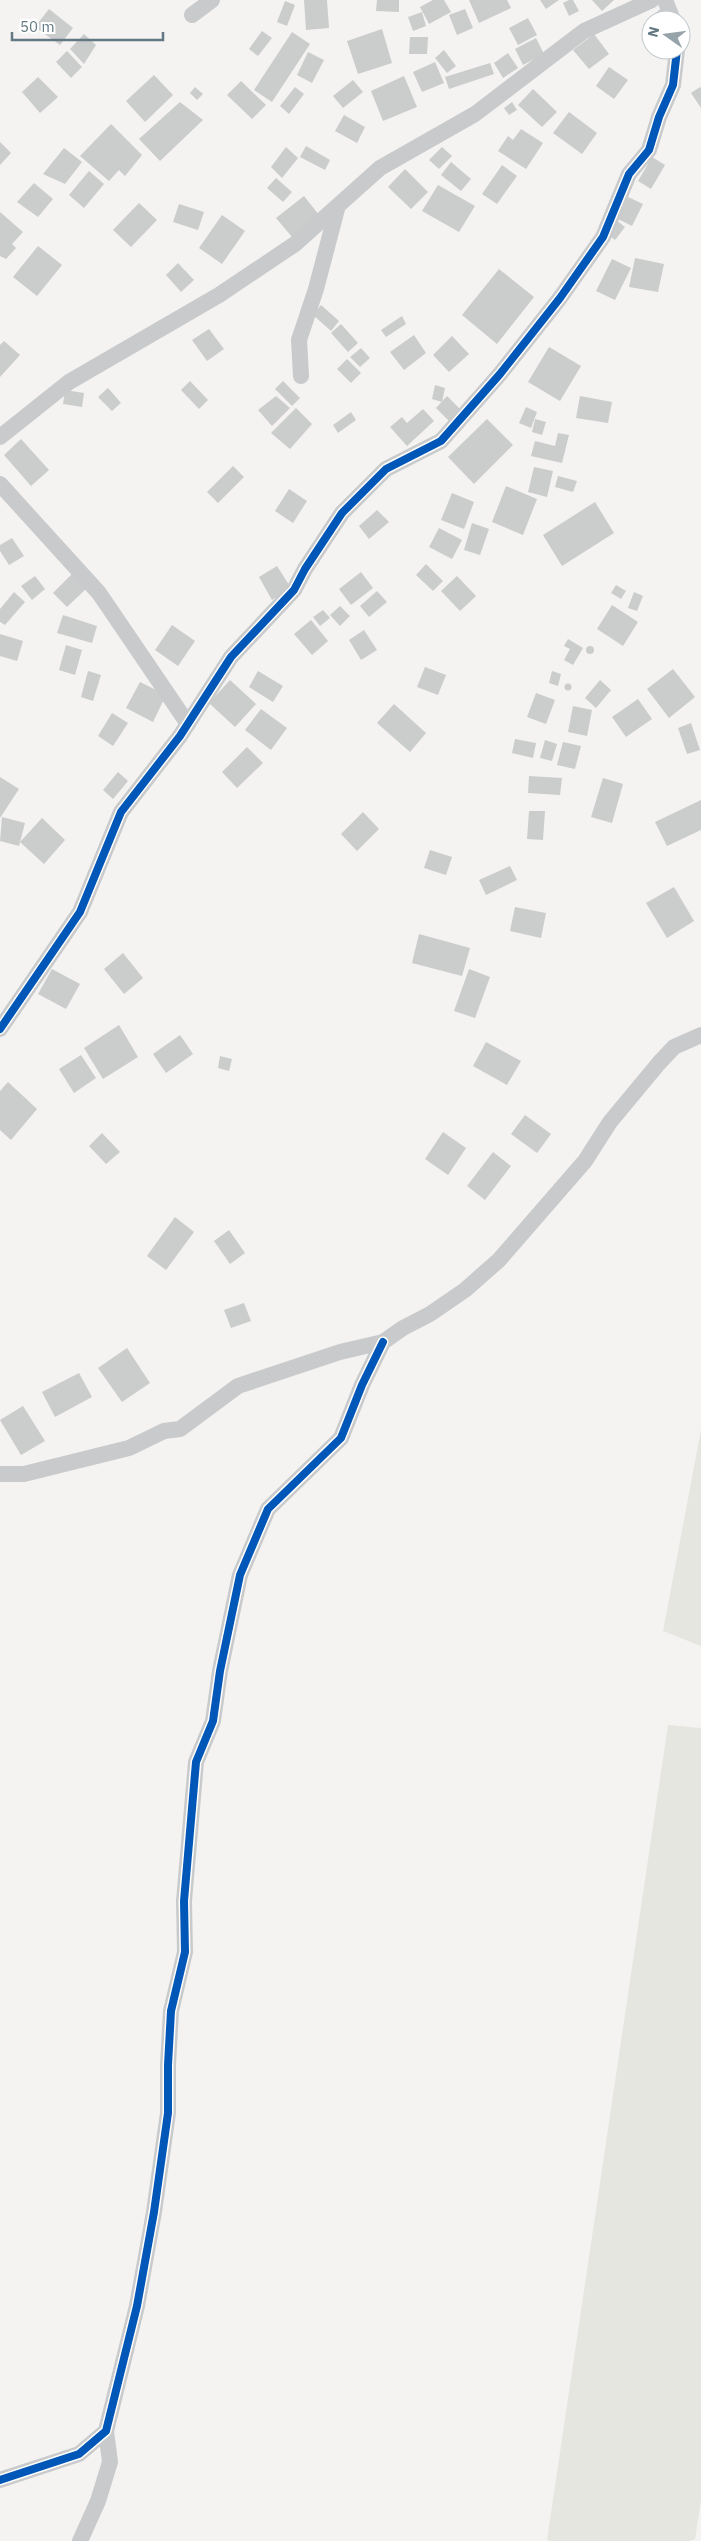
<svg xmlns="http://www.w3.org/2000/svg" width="701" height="2541" font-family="'IBM Plex Sans',sans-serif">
  <rect width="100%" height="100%" fill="#f4f3f1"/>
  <g fill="#e4e6df">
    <polygon points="701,1430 701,1646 663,1631"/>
    <polygon points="668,1725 701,1728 701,2500 695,2539 689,2541 550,2541 547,2540"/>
  </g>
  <g fill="#cbcccc">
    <polygon points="304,0 327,0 329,28 306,30"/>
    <polygon points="377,0 399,0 399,12 376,11"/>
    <polygon points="433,0 444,0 451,12 429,24 420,7"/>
    <polygon points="469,0 507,0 511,8 479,23"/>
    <polygon points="540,0 559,0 546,9"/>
    <polygon points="569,0 573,0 579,11 569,16 563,3"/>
    <polygon points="592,0 614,0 602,11"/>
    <polygon points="285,1 295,5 287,26 277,22"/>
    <polygon points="49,9 73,28 60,45 35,27"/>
    <polygon points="465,9 473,28 457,35 449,15"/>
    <polygon points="660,9 671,20 651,20 651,33 643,25"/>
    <polygon points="422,12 426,26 413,31 408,17"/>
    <polygon points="528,18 537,35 518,45 509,28"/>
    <polygon points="382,29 392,63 358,74 347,41"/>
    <polygon points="262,31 272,38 258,56 249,49"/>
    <polygon points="292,32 310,44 272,102 254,90"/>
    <polygon points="84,34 96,45 84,64 70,49"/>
    <polygon points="594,34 609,54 589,69 573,50"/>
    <polygon points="410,37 428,37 427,54 409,54"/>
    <polygon points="536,38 544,54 523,65 515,49"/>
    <polygon points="444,50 456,66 447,73 435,58"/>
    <polygon points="67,51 82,67 71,78 56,62"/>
    <polygon points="308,52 324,60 312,83 297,75"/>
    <polygon points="508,53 518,68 503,78 494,63"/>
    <polygon points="435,62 444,83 422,92 413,72"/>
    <polygon points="490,63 494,74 449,89 445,77"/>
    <polygon points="609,67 628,80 614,99 596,86"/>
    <polygon points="154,75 173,95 145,122 126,101"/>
    <polygon points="404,76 417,107 383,121 371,91"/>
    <polygon points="38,77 58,97 40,113 22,92"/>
    <polygon points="353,80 363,92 343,108 333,96"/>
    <polygon points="241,81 266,105 252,119 227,95"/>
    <polygon points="195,87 203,94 197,100 190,93"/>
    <polygon points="295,87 304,94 289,114 280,106"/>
    <polygon points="700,87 701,88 701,108 691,93"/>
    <polygon points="533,89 557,112 542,127 518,105"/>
    <polygon points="180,102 203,120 160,161 139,139"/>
    <polygon points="512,102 517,110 509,115 504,108"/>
    <polygon points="569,112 597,133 582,154 553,133"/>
    <polygon points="344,115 365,127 357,143 335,131"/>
    <polygon points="111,124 142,155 125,176 119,170 109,181 80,156"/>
    <polygon points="521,129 543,143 526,169 498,151 508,136 513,140"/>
    <polygon points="0,142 11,153 0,165"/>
    <polygon points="306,146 330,160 325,170 300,157"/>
    <polygon points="286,147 298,158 282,178 271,167"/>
    <polygon points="442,147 452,156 439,169 429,160"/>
    <polygon points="64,148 82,162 65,184 43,174"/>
    <polygon points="652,157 665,165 651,189 638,181"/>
    <polygon points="451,162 471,179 461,191 441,175"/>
    <polygon points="502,165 517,176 497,204 482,194"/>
    <polygon points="405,169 428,192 411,209 388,187"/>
    <polygon points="89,171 104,184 84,208 69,195"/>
    <polygon points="276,178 292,192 283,202 267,188"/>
    <polygon points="34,183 53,199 38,217 17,202"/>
    <polygon points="438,185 475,206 459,232 422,211"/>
    <polygon points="304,196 319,215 292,237 276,218"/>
    <polygon points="628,197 643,204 632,226 618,219"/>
    <polygon points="139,203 157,220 131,247 113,230"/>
    <polygon points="179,204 204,212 198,230 173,222"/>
    <polygon points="0,212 23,232 12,244 16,248 6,259 0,256"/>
    <polygon points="222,215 245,231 222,264 199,248"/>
    <polygon points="616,220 625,227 615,240 607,234"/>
    <polygon points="38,246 62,265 37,296 13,277"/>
    <polygon points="635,258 664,264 658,292 629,287"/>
    <polygon points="612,259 631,268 615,300 596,291"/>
    <polygon points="178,263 194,280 181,292 166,275"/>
    <polygon points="499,269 534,297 497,344 462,315"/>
    <polygon points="321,305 339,321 331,331 313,315"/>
    <polygon points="402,316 406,324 386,337 381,330"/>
    <polygon points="341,324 358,343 348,352 331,333"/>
    <polygon points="209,329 224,349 207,361 192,340"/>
    <polygon points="414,335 426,353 404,370 390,352"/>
    <polygon points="452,336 469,354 449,372 433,355"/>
    <polygon points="4,341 20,355 0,377 0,345"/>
    <polygon points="549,347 581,366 560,401 528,382"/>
    <polygon points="361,348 370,358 360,367 350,357"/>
    <polygon points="347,359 361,373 351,383 337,369"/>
    <polygon points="190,381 208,400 199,409 181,390"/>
    <polygon points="283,381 300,398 292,406 275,389"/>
    <polygon points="435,385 445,388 442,402 432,399"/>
    <polygon points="108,388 121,403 112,411 98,397"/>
    <polygon points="65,390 84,393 82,407 63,404"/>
    <polygon points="276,396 290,408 272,426 258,410"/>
    <polygon points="447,396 463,412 452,424 436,408"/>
    <polygon points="580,396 612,402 608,423 576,418"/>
    <polygon points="526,407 537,412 531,428 519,423"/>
    <polygon points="296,408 312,424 290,449 271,433"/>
    <polygon points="423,409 434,421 407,446 390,427 402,417 407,423"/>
    <polygon points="351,412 356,420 338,433 333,425"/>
    <polygon points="487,419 513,445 474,484 448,457"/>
    <polygon points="535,419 546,422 542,435 532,432"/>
    <polygon points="558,433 569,435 562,463 531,456 535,441 555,446"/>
    <polygon points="21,439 49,470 31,486 4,455"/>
    <polygon points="233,466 244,477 218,503 207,492"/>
    <polygon points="534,467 553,471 547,497 528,492"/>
    <polygon points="558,476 577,481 573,492 555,487"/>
    <polygon points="506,486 537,499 523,535 492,522"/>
    <polygon points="289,489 307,501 293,523 275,511"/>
    <polygon points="452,493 474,502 464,529 441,520"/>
    <polygon points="595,502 614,533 562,566 543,535"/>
    <polygon points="377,510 389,522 369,539 359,526"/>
    <polygon points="472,523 489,529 480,555 464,550"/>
    <polygon points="439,528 462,540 452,559 429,547"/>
    <polygon points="12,538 24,556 9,565 0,551 0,545"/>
    <polygon points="426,564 443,581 433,591 416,575"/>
    <polygon points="277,566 291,588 272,600 259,577"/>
    <polygon points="361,572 373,588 351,605 339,589"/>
    <polygon points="72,574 86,589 67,607 53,593"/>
    <polygon points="35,576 45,589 32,600 21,586"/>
    <polygon points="457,576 476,596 460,611 441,591"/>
    <polygon points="616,585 626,591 621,599 611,593"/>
    <polygon points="377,591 387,602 369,617 360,606"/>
    <polygon points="14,592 25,602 5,625 0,622 0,609"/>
    <polygon points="634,592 643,596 637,611 628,608"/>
    <polygon points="612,605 638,622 623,646 597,629"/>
    <polygon points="340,606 350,616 340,626 330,615"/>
    <polygon points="323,610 330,618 320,626 313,617"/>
    <polygon points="63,615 97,626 92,643 57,633"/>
    <polygon points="311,620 328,641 312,655 294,634"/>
    <polygon points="172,625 195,641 178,666 155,650"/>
    <polygon points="364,630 377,650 361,660 349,640"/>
    <polygon points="0,634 23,641 17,661 0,656"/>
    <polygon points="568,639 583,648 573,665 564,660 570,649 564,646"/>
    <polygon points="66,645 82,650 75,675 59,670"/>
    <circle cx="590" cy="650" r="4"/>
    <polygon points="425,667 446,675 438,695 417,687"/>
    <polygon points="673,669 695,697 669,718 647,689"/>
    <polygon points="88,671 101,675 93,701 81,697"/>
    <polygon points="258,671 283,686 273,702 249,687"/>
    <polygon points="552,671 561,674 558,686 549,683"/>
    <polygon points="230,680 256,704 235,727 209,703"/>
    <polygon points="600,680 611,690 596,708 585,698"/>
    <polygon points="140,682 166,695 153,722 126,708"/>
    <circle cx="568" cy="687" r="3.5"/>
    <polygon points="536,693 555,700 546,724 527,717"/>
    <polygon points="638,699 652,719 626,737 612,717"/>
    <polygon points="394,704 426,733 410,752 377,723"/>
    <polygon points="573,706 592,710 587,736 568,732"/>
    <polygon points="261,709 287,728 271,750 245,730"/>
    <polygon points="112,713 128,723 113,746 98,736"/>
    <polygon points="691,723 700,750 687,754 678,728"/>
    <polygon points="515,739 536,743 533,758 512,753"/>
    <polygon points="545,740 557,744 552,761 540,758"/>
    <polygon points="563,742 581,746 575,769 557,765"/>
    <polygon points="247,747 263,763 237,788 222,772"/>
    <polygon points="118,772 128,781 113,799 103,790"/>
    <polygon points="529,776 562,778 560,795 528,793"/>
    <polygon points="0,777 19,789 0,818"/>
    <polygon points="603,778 623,784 612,823 591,817"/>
    <polygon points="701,800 701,830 667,846 655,822"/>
    <polygon points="529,811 545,811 543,840 527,839"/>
    <polygon points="363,812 379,829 357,851 341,834"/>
    <polygon points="2,817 25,823 19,846 0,841"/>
    <polygon points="42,818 65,840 44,864 20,842"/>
    <polygon points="430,850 452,857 446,875 424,868"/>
    <polygon points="510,866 517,880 486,895 479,880"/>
    <polygon points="674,887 694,921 667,938 646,903"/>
    <polygon points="515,907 546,913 541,938 510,931"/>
    <polygon points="419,934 470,948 462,976 412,963"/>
    <polygon points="123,953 143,978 124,994 104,969"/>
    <polygon points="52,969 80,984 66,1009 38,994"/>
    <polygon points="469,969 490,977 475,1018 454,1011"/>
    <polygon points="119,1025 138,1057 103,1079 84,1048"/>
    <polygon points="180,1035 193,1054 166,1073 153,1054"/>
    <polygon points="486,1042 521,1061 507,1085 473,1066"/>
    <polygon points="81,1055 96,1078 74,1093 59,1069"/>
    <polygon points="220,1056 232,1059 229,1071 218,1068"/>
    <polygon points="8,1082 37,1109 11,1140 0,1130 0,1091"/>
    <polygon points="525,1115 551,1134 537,1153 511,1134"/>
    <polygon points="443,1132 466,1148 448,1175 425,1159"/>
    <polygon points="102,1133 120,1152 106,1164 89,1146"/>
    <polygon points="493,1152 511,1166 485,1200 467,1186"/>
    <polygon points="175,1217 194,1232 166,1270 147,1256"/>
    <polygon points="229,1230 245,1253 230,1264 214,1241"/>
    <polygon points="244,1303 251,1321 231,1328 224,1310"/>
    <polygon points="127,1348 150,1383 122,1402 98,1368"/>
    <polygon points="79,1373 92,1397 55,1417 42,1392"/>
    <polygon points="23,1406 45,1441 21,1455 0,1420"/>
  </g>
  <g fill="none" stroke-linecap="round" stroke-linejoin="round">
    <g stroke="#c9cacb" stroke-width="16">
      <polyline points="665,0 673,20"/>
      <polyline points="192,15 212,0"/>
      <polyline points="301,376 299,340 316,289 337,209"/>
      <polyline points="0,437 69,382 219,295 295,244 380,168 475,114 584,31 652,0"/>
      <polyline points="0,484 99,593 188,724"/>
      <polyline points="0,1029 80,912 121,812 180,736 231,657 294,590 305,569 342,513 386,469 441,441 500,374 560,298 603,237 629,174 649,150 659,117 673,85 677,50"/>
      <polyline points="0,1474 24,1474 129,1448 164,1431 180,1429 238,1386 340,1352 383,1342 403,1328 430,1314 465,1290 499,1260 585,1161 610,1122 659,1063 674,1047 701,1035"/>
      <polyline points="0,2480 79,2454 106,2431 137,2306 154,2212 168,2113 168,2065 171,2011 185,1952 184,1901 196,1762 213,1721 220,1671 240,1575 268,1509 341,1438 362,1385 383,1342"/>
      <polyline points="80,2541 98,2501 110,2462 106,2431"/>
    </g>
    <g stroke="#fff" stroke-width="11">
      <g id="cycleway">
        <polyline points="0,1029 80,912 121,812 180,736 231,657 294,590 305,569 342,513 386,469 441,441 500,374 560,298 603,237 629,174 649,150 659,117 673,85 677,50"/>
        <polyline points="0,2480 79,2454 106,2431 137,2306 154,2212 168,2113 168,2065 171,2011 185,1952 184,1901 196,1762 213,1721 220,1671 240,1575 268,1509 341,1438 362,1385 383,1342"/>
      </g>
    </g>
    <use href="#cycleway" stroke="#0057b8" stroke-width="8"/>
  </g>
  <g transform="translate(666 35) rotate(284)"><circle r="24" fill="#ffffff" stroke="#c1c9cd"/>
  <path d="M0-4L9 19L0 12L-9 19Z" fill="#96a3a9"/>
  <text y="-8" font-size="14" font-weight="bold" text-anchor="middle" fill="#637882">N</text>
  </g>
  <path d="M12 32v8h151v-8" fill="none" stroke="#637882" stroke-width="2.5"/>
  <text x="20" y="32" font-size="15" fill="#637882" stroke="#ffffff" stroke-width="4" paint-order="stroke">50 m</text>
</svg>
